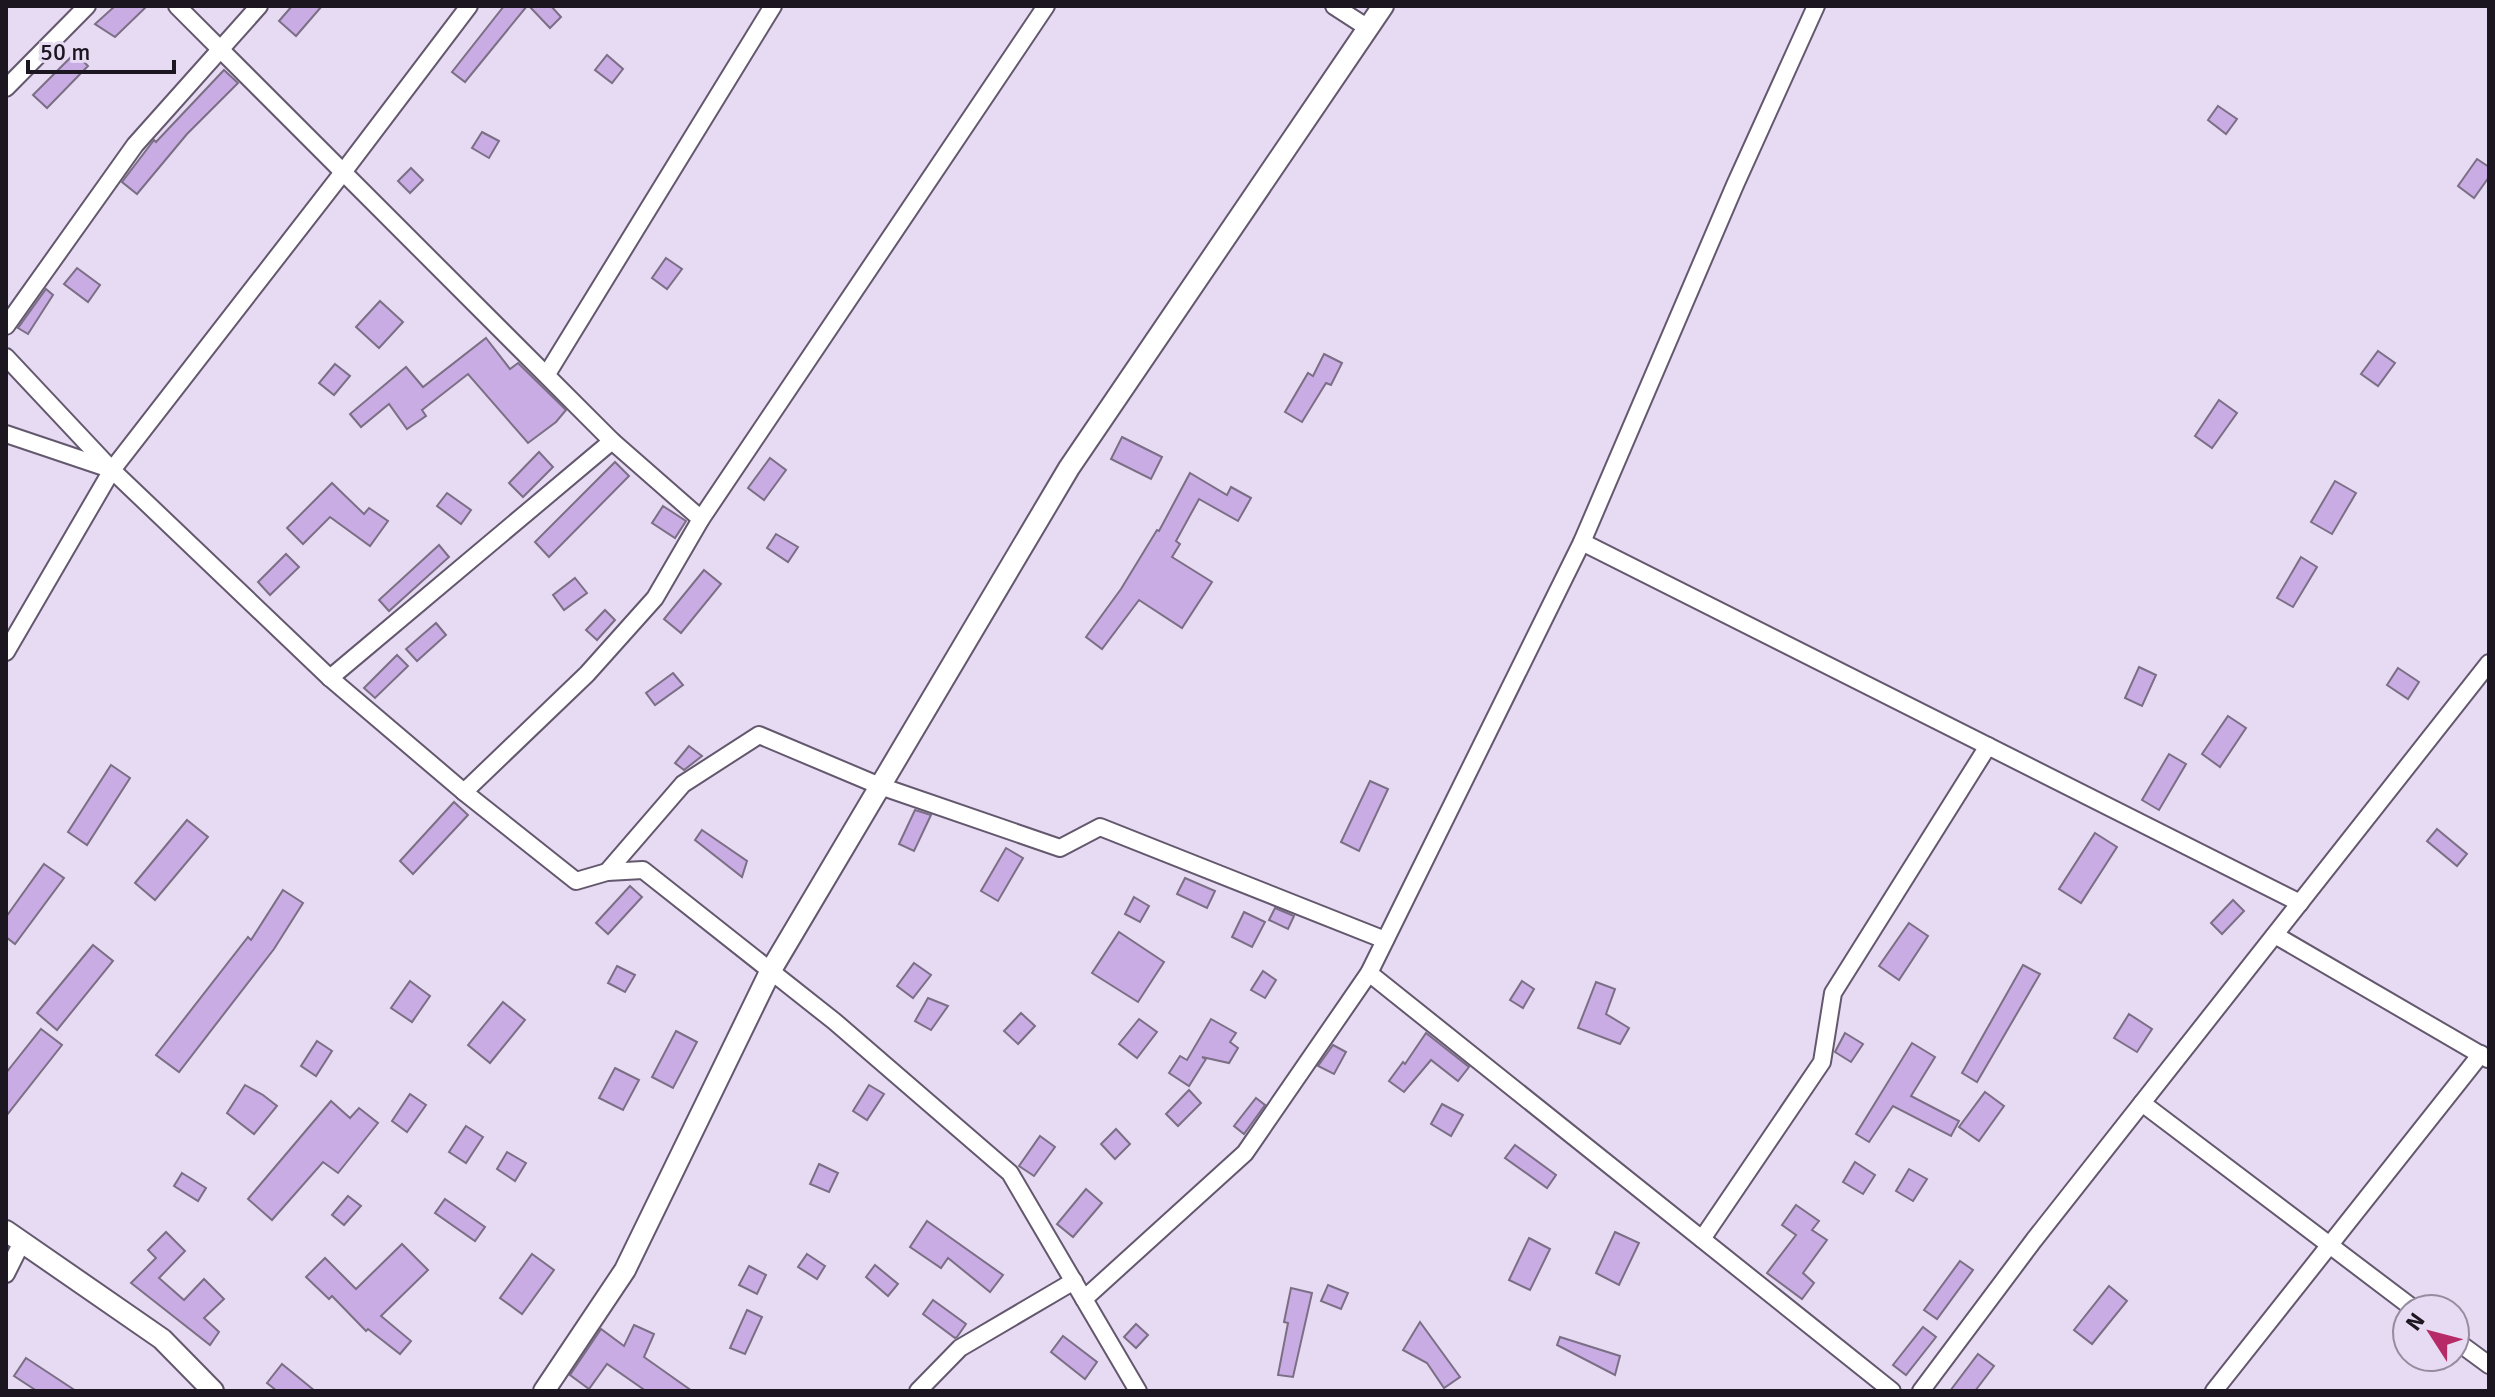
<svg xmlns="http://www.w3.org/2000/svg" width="2495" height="1397" font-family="Signika,sans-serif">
  <rect width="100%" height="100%" fill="#e7daf3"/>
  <g fill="#caace4" stroke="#7a6f84" stroke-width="2">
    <polygon points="115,6 147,6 115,37 95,24"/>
    <polygon points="292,6 322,6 296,36 279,21"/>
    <polygon points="504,6 527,6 465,82 452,72"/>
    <polygon points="529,6 551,6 561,17 550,28"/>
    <polygon points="75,53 88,66 47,108 33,95"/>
    <polygon points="607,55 623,69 612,83 595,70"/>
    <polygon points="224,70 238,83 187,134 137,194 122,182 154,140 156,142"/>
    <polygon points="2218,106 2237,119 2226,134 2208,120"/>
    <polygon points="482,132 499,141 489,158 472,148"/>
    <polygon points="2477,159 2489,167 2489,177 2474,198 2458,186"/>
    <polygon points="411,168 423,180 410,193 398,181"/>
    <polygon points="666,258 682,269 667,289 652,278"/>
    <polygon points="77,268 100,285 88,302 64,284"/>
    <polygon points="46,289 53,295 28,334 18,328"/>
    <polygon points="380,301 403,322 379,348 356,327"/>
    <polygon points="486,338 510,369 518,363 566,410 556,422 528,443 468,374 422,410 426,416 407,429 389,404 361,427 350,414 406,367 423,387"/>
    <polygon points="2378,351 2395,363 2378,386 2361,374"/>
    <polygon points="1324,354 1342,363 1331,385 1326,383 1302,422 1285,412 1308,373 1313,376"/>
    <polygon points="335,364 350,376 334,395 319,383"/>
    <polygon points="2219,400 2237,413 2212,448 2195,436"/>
    <polygon points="1122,437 1162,457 1151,479 1111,459"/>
    <polygon points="539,452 553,467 523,497 509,483"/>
    <polygon points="770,458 786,470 764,500 748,488"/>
    <polygon points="615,462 629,476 549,557 535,542"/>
    <polygon points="1190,473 1227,495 1231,487 1251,498 1238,521 1199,499 1176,541 1180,544 1172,557 1212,582 1182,628 1139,600 1102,649 1086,637 1121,589 1157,530 1159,531"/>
    <polygon points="2335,481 2356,493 2332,534 2311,522"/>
    <polygon points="332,483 364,514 369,508 388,521 370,546 330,517 303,544 287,528"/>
    <polygon points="447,493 471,510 461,524 437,506"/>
    <polygon points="663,506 686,521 675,538 652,523"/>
    <polygon points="776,534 798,547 788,562 767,548"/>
    <polygon points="439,545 449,557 389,611 379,600"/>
    <polygon points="286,554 299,567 270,595 258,582"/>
    <polygon points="2301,557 2317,567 2293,607 2277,598"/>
    <polygon points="704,570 721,584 681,633 664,619"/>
    <polygon points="575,578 587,593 564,610 553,595"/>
    <polygon points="605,610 615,620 597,640 586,630"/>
    <polygon points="436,623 446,635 417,661 406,649"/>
    <polygon points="397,655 408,666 375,698 364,688"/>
    <polygon points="2139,667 2156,675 2142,706 2125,698"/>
    <polygon points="2398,668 2419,682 2408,699 2387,685"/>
    <polygon points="673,673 683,685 655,705 646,693"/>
    <polygon points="2228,716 2246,728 2220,767 2202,754"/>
    <polygon points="689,746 702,756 684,770 675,763"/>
    <polygon points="2169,754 2186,764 2159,810 2142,800"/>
    <polygon points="111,765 130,778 87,845 68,832"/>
    <polygon points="1370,781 1388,789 1359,851 1341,842"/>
    <polygon points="454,802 468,815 413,874 400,861"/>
    <polygon points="915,810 931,815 914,851 899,844"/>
    <polygon points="187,820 208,837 155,900 135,883"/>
    <polygon points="2437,829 2467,854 2457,866 2427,841"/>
    <polygon points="702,830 747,861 742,877 695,840"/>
    <polygon points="2095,833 2117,847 2081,903 2059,889"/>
    <polygon points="1006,848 1023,858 998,901 981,891"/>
    <polygon points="44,864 64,878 15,944 6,937 6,917"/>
    <polygon points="1185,878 1215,891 1207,908 1177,894"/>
    <polygon points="630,886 642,897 608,934 596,923"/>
    <polygon points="283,890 303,903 274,949 179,1072 156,1055 248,937 251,940"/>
    <polygon points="1134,897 1149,906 1140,922 1125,914"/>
    <polygon points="2233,900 2244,911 2222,934 2211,923"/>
    <polygon points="1275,908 1294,916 1288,929 1269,920"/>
    <polygon points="1244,912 1265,922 1252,947 1232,937"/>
    <polygon points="1909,923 1928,936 1899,980 1879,966"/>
    <polygon points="1119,932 1164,962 1138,1002 1092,973"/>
    <polygon points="93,945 113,961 57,1030 37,1013"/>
    <polygon points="914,963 931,975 913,998 897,986"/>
    <polygon points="2023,965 2040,974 1977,1082 1962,1073"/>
    <polygon points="617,966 635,975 625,992 608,983"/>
    <polygon points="1263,971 1276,980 1265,998 1251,990"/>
    <polygon points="410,981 430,996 412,1022 391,1008"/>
    <polygon points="1522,981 1534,989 1523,1008 1510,1000"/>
    <polygon points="1596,982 1615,989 1606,1014 1629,1028 1620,1044 1578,1028"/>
    <polygon points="928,998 948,1006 931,1030 915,1021"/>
    <polygon points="503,1002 525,1020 490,1063 468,1045"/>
    <polygon points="1021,1013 1035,1026 1018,1044 1004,1031"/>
    <polygon points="2129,1014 2152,1029 2137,1052 2114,1038"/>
    <polygon points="1139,1019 1157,1032 1137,1058 1119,1044"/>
    <polygon points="1211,1019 1236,1033 1230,1042 1238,1048 1229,1063 1202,1057 1206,1059 1189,1086 1169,1073 1180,1056 1187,1060"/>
    <polygon points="41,1029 62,1045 6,1116 6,1073"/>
    <polygon points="676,1031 697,1042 673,1088 652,1077"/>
    <polygon points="1426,1033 1469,1067 1458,1081 1431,1060 1404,1092 1389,1081 1403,1062 1405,1064"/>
    <polygon points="1845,1033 1863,1044 1851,1062 1835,1052"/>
    <polygon points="317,1041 332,1051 316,1076 301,1066"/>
    <polygon points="1912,1043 1935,1057 1911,1096 1959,1121 1951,1136 1893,1106 1869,1142 1856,1134"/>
    <polygon points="1333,1045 1346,1052 1334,1074 1318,1066"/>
    <polygon points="615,1068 639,1080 623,1110 599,1098"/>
    <polygon points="245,1085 263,1095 277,1106 254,1134 227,1113"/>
    <polygon points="869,1085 884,1094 867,1120 853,1111"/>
    <polygon points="1189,1090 1201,1103 1178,1126 1166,1114"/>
    <polygon points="1985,1092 2004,1106 1979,1141 1959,1127"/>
    <polygon points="410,1094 426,1105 407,1132 392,1121"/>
    <polygon points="1256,1098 1265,1105 1244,1134 1234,1126"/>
    <polygon points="331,1101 350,1118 359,1108 378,1123 338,1173 323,1162 272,1220 248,1199"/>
    <polygon points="1442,1104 1463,1115 1451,1136 1431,1124"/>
    <polygon points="466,1126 483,1137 466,1163 449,1152"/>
    <polygon points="1116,1129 1130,1144 1115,1159 1101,1144"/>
    <polygon points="1040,1136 1055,1147 1034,1176 1019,1166"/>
    <polygon points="1515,1145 1556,1175 1547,1188 1505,1158"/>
    <polygon points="507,1152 526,1163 515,1181 497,1169"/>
    <polygon points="1855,1162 1875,1175 1863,1194 1843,1182"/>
    <polygon points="819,1164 838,1173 829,1192 810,1184"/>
    <polygon points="1909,1169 1927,1179 1913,1201 1896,1191"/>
    <polygon points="182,1173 206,1188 198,1201 174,1186"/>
    <polygon points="1086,1189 1102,1203 1073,1237 1057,1224"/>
    <polygon points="348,1196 361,1206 344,1225 332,1215"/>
    <polygon points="445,1199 485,1227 475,1241 435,1213"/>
    <polygon points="1796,1205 1819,1221 1812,1230 1827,1240 1803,1273 1814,1283 1802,1299 1767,1273 1796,1235 1782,1225"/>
    <polygon points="927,1221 1003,1275 990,1292 948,1258 941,1268 910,1247"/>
    <polygon points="166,1232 185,1251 159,1278 184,1300 204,1279 224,1299 204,1318 219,1332 210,1345 131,1283 156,1258 148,1250"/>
    <polygon points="1615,1232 1639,1243 1619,1285 1596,1273"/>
    <polygon points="1529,1238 1550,1249 1530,1290 1509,1280"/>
    <polygon points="402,1244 428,1270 381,1316 411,1341 400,1354 368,1329 366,1331 332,1296 329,1299 306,1277 325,1258 356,1289"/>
    <polygon points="532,1254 554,1270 522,1314 500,1298"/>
    <polygon points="807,1254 825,1266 817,1279 798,1267"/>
    <polygon points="1960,1261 1973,1270 1937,1319 1924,1310"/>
    <polygon points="875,1265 898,1284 888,1296 866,1277"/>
    <polygon points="749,1266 766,1275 757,1294 739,1285"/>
    <polygon points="1328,1285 1348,1293 1341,1309 1321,1301"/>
    <polygon points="2109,1286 2127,1301 2092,1344 2074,1330"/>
    <polygon points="1291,1288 1312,1293 1293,1377 1278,1375 1288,1323 1284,1322"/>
    <polygon points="933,1300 966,1324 957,1337 955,1338 923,1314"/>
    <polygon points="747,1310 762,1317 745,1354 730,1348"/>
    <polygon points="1420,1322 1460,1377 1444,1388 1427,1363 1403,1350"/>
    <polygon points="1136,1324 1148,1335 1136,1348 1124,1337"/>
    <polygon points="634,1325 654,1334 644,1357 692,1391 646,1391 607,1364 589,1389 570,1375 601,1329 624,1346"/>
    <polygon points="1923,1327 1936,1337 1906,1375 1893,1365"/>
    <polygon points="1063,1336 1097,1362 1085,1379 1051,1352"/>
    <polygon points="1560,1337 1620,1356 1615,1375 1557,1345"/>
    <polygon points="1978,1354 1994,1366 1975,1391 1950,1391"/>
    <polygon points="26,1358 76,1391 37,1391 14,1376"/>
    <polygon points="282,1364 315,1391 277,1391 267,1383"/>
  </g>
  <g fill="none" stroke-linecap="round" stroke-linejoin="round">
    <g stroke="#63586d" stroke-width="20">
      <g id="minor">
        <polyline points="177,6 612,441 701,519"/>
        <polyline points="1334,6 1368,28"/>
        <polyline points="6,88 87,6"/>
        <polyline points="6,326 135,145 259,6"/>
        <polyline points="6,357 112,470 330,678 464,792 576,881 607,872 643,870 834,1021 1010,1173 1138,1391"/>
        <polyline points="547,374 773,6"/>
        <polyline points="6,434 107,468"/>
        <polyline points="1582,542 2300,903"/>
        <polyline points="6,652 112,470 344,171 469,6"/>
        <polyline points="330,678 612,441"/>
        <polyline points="464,792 587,674 655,598 701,519 1046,6"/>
        <polyline points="607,872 683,784 759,735 880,786 1060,848 1100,827 1385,940"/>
        <polyline points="2275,935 2488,1059"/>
        <polyline points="1369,973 1892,1391"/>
        <polyline points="2142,1103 2414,1309"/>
        <polyline points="1702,1239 1822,1062 1833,993 1988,746"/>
        <polyline points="6,1274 22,1242"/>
        <polyline points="1084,1299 1245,1153 1369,973 1582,542 1735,185 1816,6"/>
        <polyline points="2455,1340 2489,1365"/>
        <polyline points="918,1391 960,1348 1074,1281"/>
        <polyline points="1921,1391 2034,1240 2489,663"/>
        <polyline points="2214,1391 2481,1054"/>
      </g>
    </g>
    <g stroke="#63586d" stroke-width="24">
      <g id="tertiary">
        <polyline points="6,1231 162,1339 213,1391"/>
        <polyline points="544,1391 625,1270 771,970 1069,468 1383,6"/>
      </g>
    </g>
    <use href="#minor" stroke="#fff" stroke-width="16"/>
    <use href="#tertiary" stroke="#fff" stroke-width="20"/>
  </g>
  <rect width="2495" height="1397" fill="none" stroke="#1b161f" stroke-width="16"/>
  <g transform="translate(2431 1333) rotate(306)"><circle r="38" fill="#e7daf3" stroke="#958c9e" stroke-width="2"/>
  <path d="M0-6L14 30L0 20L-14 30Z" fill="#b52a67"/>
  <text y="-12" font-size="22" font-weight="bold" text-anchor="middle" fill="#1b161f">N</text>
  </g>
  <path d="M28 60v12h146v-12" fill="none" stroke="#1b161f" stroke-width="4"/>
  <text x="40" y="60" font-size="24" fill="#1b161f" stroke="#e7daf3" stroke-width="6" paint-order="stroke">50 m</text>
</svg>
